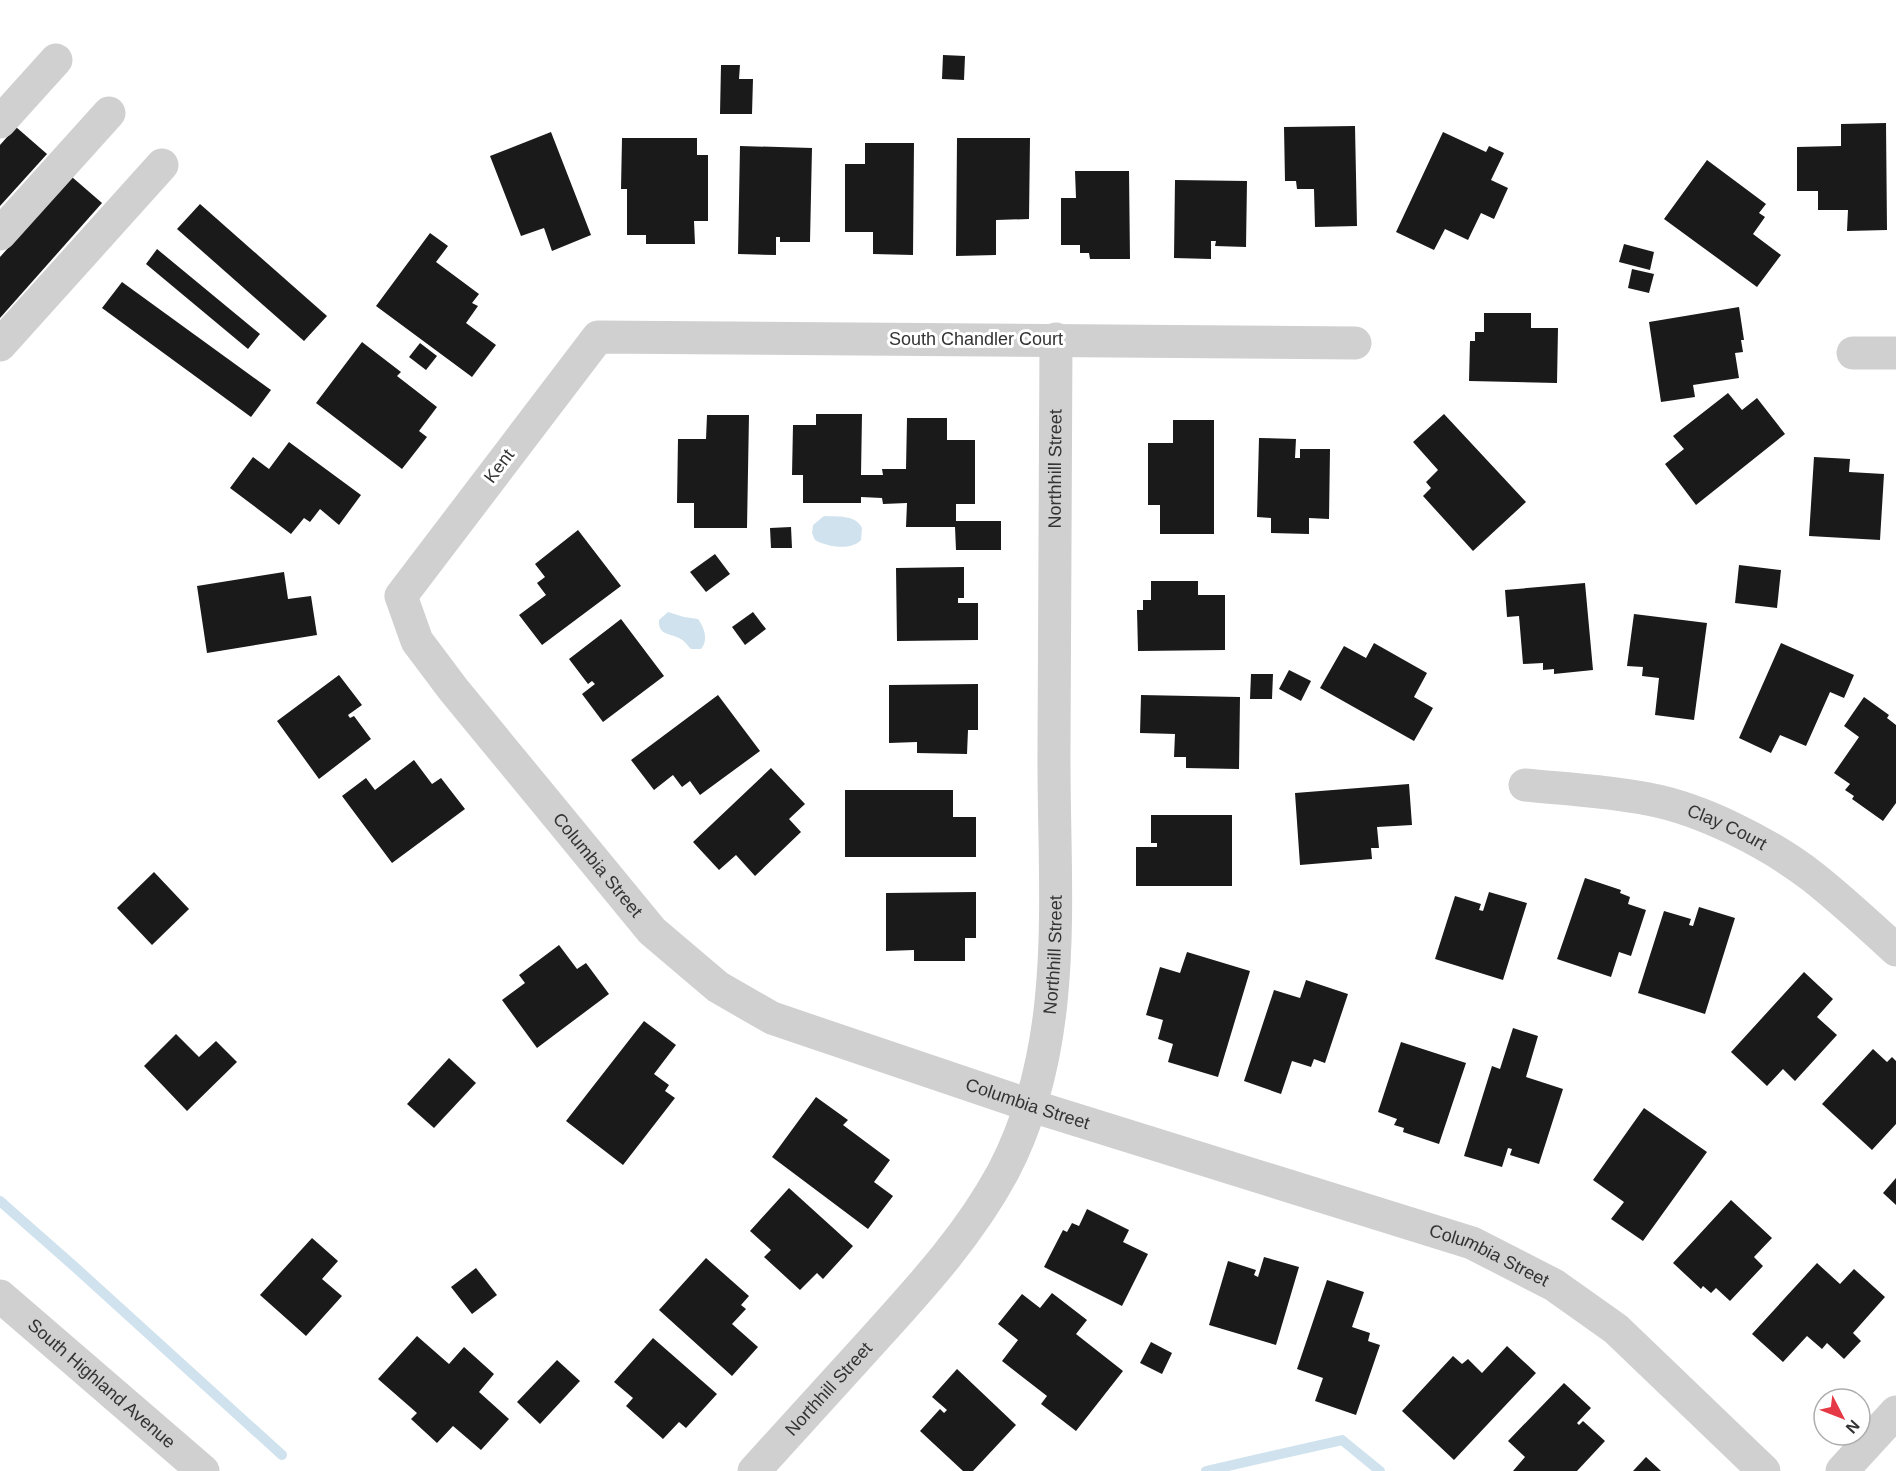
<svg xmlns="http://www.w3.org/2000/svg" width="1896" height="1471" font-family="Arial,sans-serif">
  <rect width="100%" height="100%" fill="#fff"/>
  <g fill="#cfe2ee">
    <path d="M824,516C837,517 855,514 862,528L861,540C851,551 827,547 815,540L812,533L813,525Z"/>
    <path d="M668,612L684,617L698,619C704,627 709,640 701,649H691C687,645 684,640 679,638C669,633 658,635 659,620Z"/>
  </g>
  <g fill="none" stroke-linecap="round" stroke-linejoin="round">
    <g stroke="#cfe2ee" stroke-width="10">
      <polyline points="0,1201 76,1268 282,1455"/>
      <polyline points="1206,1471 1342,1440 1380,1471"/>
    </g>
  </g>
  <g fill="#1a1a1a">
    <polygon points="943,55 965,56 964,80 942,79"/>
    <polygon points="721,65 740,65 739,79 753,79 752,114 720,114"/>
    <polygon points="1886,123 1887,230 1847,231 1848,210 1818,210 1818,191 1797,191 1797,147 1841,146 1841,124"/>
    <polygon points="1355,126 1357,226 1315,227 1314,189 1297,189 1296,181 1285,181 1284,127"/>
    <polygon points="16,127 47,154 0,206 0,145"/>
    <polygon points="551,132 591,235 552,251 544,228 521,236 490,156"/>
    <polygon points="1443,132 1486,152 1489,146 1504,153 1491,180 1508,188 1494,219 1481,213 1468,240 1445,229 1434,250 1396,232"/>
    <polygon points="622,138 697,138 697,155 708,155 708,221 694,221 695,244 646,244 646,235 627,235 627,189 621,189"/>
    <polygon points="957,138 1030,138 1029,219 996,220 996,255 956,256"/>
    <polygon points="865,143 914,143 913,255 873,254 873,232 845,232 845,164 865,164"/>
    <polygon points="740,146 812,148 810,242 780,242 780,237 776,237 776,255 738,254"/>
    <polygon points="1707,160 1766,204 1759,213 1765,217 1753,234 1781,255 1757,287 1664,219"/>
    <polygon points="1075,171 1129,171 1130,259 1090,259 1089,253 1080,253 1080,245 1061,245 1061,198 1076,198"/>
    <polygon points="72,177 102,203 0,318 0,257"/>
    <polygon points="1175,180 1247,181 1246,247 1215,246 1216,241 1211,241 1211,259 1174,258"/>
    <polygon points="200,204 327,316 304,341 177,229"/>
    <polygon points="430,233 448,246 436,262 479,294 472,303 478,306 466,323 496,345 472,377 376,306"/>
    <polygon points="1624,244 1654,252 1650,270 1619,262"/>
    <polygon points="157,249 260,334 248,349 146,264"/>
    <polygon points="1632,269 1654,274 1649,293 1628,288"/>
    <polygon points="122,282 271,390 251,417 102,308"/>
    <polygon points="1739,307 1744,340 1741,340 1743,352 1735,353 1739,378 1693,385 1695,397 1661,402 1649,322"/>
    <polygon points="1484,313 1531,313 1531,328 1558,328 1557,383 1469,381 1470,341 1475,341 1475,332 1484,332"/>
    <polygon points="362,342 401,372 397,376 437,407 419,431 427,437 402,469 316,403"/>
    <polygon points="420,343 437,356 426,370 409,357"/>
    <polygon points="1728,393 1742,410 1757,398 1785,434 1696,505 1665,464 1684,449 1673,436"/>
    <polygon points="816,414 862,414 861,475 883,475 882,469 906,469 907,418 947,418 947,440 975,440 975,504 956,504 956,521 1001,521 1001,550 956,550 955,527 906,527 907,503 883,504 882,498 861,497 861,503 803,503 803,475 792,475 793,425 816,425"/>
    <polygon points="1444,414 1526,502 1473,551 1423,496 1431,488 1426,482 1438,470 1413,442"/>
    <polygon points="707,415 749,415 747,528 694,528 694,503 677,503 678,439 706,439"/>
    <polygon points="1173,420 1214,420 1214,534 1160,534 1160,505 1148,505 1148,443 1173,443"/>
    <polygon points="1259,438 1296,439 1295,458 1300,458 1300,449 1330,449 1329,519 1309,518 1309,534 1271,533 1271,518 1257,517"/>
    <polygon points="289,442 361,495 339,525 320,509 310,522 304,518 291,534 230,488 253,457 269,469"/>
    <polygon points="1814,457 1850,459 1849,472 1884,474 1880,540 1809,536"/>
    <polygon points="791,527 792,548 771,548 770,528"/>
    <polygon points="578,530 621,586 542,645 519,615 546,595 537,583 545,577 535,564"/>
    <polygon points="715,554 730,574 706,592 690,572"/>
    <polygon points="1739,565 1781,570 1777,608 1735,603"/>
    <polygon points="964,567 964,598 958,598 958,603 978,603 978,640 897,641 896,568"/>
    <polygon points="284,572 288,599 311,596 317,635 207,653 197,586"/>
    <polygon points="1151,581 1198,581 1198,595 1225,595 1225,650 1138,651 1137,610 1143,610 1143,600 1151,600"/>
    <polygon points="1585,583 1593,670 1554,674 1554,669 1543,670 1543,663 1523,664 1519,616 1507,617 1505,590"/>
    <polygon points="753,612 766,629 745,645 732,627"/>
    <polygon points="1634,614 1707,623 1694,720 1655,715 1659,678 1642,676 1643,667 1627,666"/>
    <polygon points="621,619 664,676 603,722 582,694 595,684 592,681 588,684 569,659"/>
    <polygon points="1374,643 1427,673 1414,697 1433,708 1414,741 1320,688 1344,646 1366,658"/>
    <polygon points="1781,643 1854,675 1844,698 1830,692 1806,746 1780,735 1771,753 1739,738"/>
    <polygon points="1289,670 1311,681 1301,701 1279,689"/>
    <polygon points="1251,674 1273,674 1272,699 1250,699"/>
    <polygon points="339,675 362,705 348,715 350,718 354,716 371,739 319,779 277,721"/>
    <polygon points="978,684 978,730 968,730 967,754 917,753 917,742 889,743 889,685"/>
    <polygon points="718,695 760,751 700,795 690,781 682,787 673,775 654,790 631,760"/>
    <polygon points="1141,695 1240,697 1239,769 1186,768 1186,757 1174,757 1175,734 1140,733"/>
    <polygon points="1864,697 1889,715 1887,718 1896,725 1896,803 1883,821 1852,799 1854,796 1845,790 1850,784 1834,773 1859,737 1844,726"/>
    <polygon points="414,760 432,784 441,778 465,809 392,863 342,796 366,778 375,790"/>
    <polygon points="771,768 805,804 789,819 801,832 755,876 736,855 719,870 693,842"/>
    <polygon points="1409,784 1412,825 1377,827 1379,848 1371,848 1372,859 1300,865 1295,793"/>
    <polygon points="845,790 953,790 953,817 976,817 976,857 845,857"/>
    <polygon points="1151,815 1232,815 1232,886 1136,886 1136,847 1157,847 1157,843 1151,843"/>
    <polygon points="154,872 189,909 152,945 117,908"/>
    <polygon points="1585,878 1621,890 1620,893 1630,897 1628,904 1646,910 1631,956 1619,952 1611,977 1557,959"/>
    <polygon points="976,892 976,938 965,938 965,961 914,961 914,950 886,951 886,893"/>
    <polygon points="1489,892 1527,903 1503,980 1435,959 1455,896 1481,904 1479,910 1483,911"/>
    <polygon points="1699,907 1735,918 1705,1014 1638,993 1664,911 1691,919 1689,925 1693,926"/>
    <polygon points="559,945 577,969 586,963 609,994 537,1048 502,1000 525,983 519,975"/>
    <polygon points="1187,952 1250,971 1218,1077 1168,1062 1173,1044 1158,1039 1163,1020 1146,1015 1160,967 1180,973"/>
    <polygon points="1804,972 1833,999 1817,1017 1837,1035 1795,1081 1783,1069 1767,1086 1731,1052"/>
    <polygon points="1306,980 1348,994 1325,1063 1314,1059 1311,1067 1292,1061 1281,1094 1244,1081 1274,990 1300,998"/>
    <polygon points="644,1021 676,1045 654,1074 669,1085 665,1091 675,1098 623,1165 566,1121"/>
    <polygon points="1513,1028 1538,1036 1526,1077 1563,1089 1539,1164 1510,1155 1512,1149 1508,1148 1502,1167 1464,1156 1492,1066 1500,1069"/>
    <polygon points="176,1034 199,1057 216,1041 237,1062 187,1111 144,1066"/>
    <polygon points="1401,1042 1466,1063 1439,1144 1403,1132 1404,1128 1394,1125 1397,1119 1378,1112"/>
    <polygon points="1873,1049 1887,1062 1892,1057 1896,1061 1896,1124 1872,1150 1822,1104"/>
    <polygon points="449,1058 476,1083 434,1128 407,1104"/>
    <polygon points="816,1097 848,1120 843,1125 890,1160 874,1182 893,1196 868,1229 772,1157"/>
    <polygon points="1644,1108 1707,1152 1643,1241 1611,1219 1624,1202 1593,1180"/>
    <polygon points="1896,1178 1896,1205 1883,1193"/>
    <polygon points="789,1188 853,1246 823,1279 817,1273 800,1290 764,1257 771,1250 750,1231"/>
    <polygon points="1731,1200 1772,1238 1754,1257 1763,1266 1730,1301 1716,1288 1711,1293 1703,1286 1701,1289 1673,1263"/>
    <polygon points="1087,1209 1129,1230 1123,1242 1148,1254 1122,1306 1044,1267 1063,1230 1067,1232 1072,1223 1079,1226"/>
    <polygon points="312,1238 338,1261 322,1279 342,1296 306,1336 260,1295"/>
    <polygon points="1264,1257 1299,1267 1276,1345 1209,1325 1228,1261 1256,1270 1254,1275 1258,1277"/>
    <polygon points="706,1258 749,1296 741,1305 746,1309 732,1324 758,1347 732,1376 659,1310"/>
    <polygon points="1817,1263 1840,1284 1854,1269 1885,1297 1853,1333 1861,1341 1844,1359 1827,1343 1822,1349 1807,1336 1783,1362 1752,1334"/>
    <polygon points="476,1268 497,1295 472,1314 451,1287"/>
    <polygon points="1327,1280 1364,1292 1352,1327 1370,1333 1368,1341 1380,1345 1356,1415 1315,1401 1323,1378 1297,1369"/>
    <polygon points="1052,1293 1087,1320 1076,1334 1123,1371 1076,1431 1041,1404 1047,1396 1002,1361 1018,1340 998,1324 1022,1294 1040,1308"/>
    <polygon points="417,1336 449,1364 464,1347 494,1374 479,1392 509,1419 481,1450 453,1426 437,1443 411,1419 417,1413 378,1379"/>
    <polygon points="653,1338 717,1394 686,1428 679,1422 663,1439 626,1406 633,1398 614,1382"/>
    <polygon points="1151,1342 1172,1353 1162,1374 1140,1363"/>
    <polygon points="1507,1346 1536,1373 1454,1460 1402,1411 1453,1356 1462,1364 1468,1359 1482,1373"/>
    <polygon points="557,1360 580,1381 540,1424 517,1402"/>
    <polygon points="957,1369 1016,1425 973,1471 963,1471 920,1431 940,1409 944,1413 947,1410 932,1397"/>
    <polygon points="1564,1383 1591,1408 1577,1423 1579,1425 1583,1421 1605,1441 1577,1471 1513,1471 1525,1457 1508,1441"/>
    <polygon points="1646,1457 1661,1471 1633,1471"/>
  </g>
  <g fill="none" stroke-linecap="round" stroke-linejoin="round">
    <g stroke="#d0d0d0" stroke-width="33">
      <polyline points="0,122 56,60"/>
      <polyline points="0,234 109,113"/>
      <path id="s1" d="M1355,343L598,337L401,596L417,641L453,689L652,931L718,987L772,1018L1032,1106L1472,1243L1554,1285L1616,1329L1764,1471"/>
      <polyline points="0,345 162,165"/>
      <polyline points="1853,353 1896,353"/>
      <path id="s2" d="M1525,785C1566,789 1607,791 1648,799C1702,809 1769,843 1813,877C1842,900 1869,925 1896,950"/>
      <path id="s3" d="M0,1296L203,1471"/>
      <path id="s4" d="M754,1471C794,1427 834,1383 875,1338C922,1286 969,1235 1003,1172C1072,1041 1053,890 1054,748C1054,611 1055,475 1056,339"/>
      <polyline points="1842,1471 1896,1412"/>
    </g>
  </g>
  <g text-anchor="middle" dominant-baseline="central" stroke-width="6" stroke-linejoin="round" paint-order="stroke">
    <g font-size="18" fill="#333" stroke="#fff">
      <text x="976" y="339">South Chandler Court</text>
      <text transform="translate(499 466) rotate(-53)">Kent</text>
      <text stroke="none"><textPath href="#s4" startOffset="1101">Northhill Street</textPath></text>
      <text stroke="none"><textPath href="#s2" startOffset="208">Clay Court</textPath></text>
      <text stroke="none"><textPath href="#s1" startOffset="1418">Columbia Street</textPath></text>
      <text stroke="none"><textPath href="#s4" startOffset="615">Northhill Street</textPath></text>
      <text stroke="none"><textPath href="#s1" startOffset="1922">Columbia Street</textPath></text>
      <text stroke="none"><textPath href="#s1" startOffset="2408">Columbia Street</textPath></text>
      <text stroke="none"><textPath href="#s3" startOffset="134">South Highland Avenue</textPath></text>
      <text stroke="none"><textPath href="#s4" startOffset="111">Northhill Street</textPath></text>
    </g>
  </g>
  <g transform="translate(1842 1417) rotate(132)"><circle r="28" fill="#ffffff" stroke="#adadad" stroke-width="1.5"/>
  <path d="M0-4.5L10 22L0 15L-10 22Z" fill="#e63946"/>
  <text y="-9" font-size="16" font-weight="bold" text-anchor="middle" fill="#333333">N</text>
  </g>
</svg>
